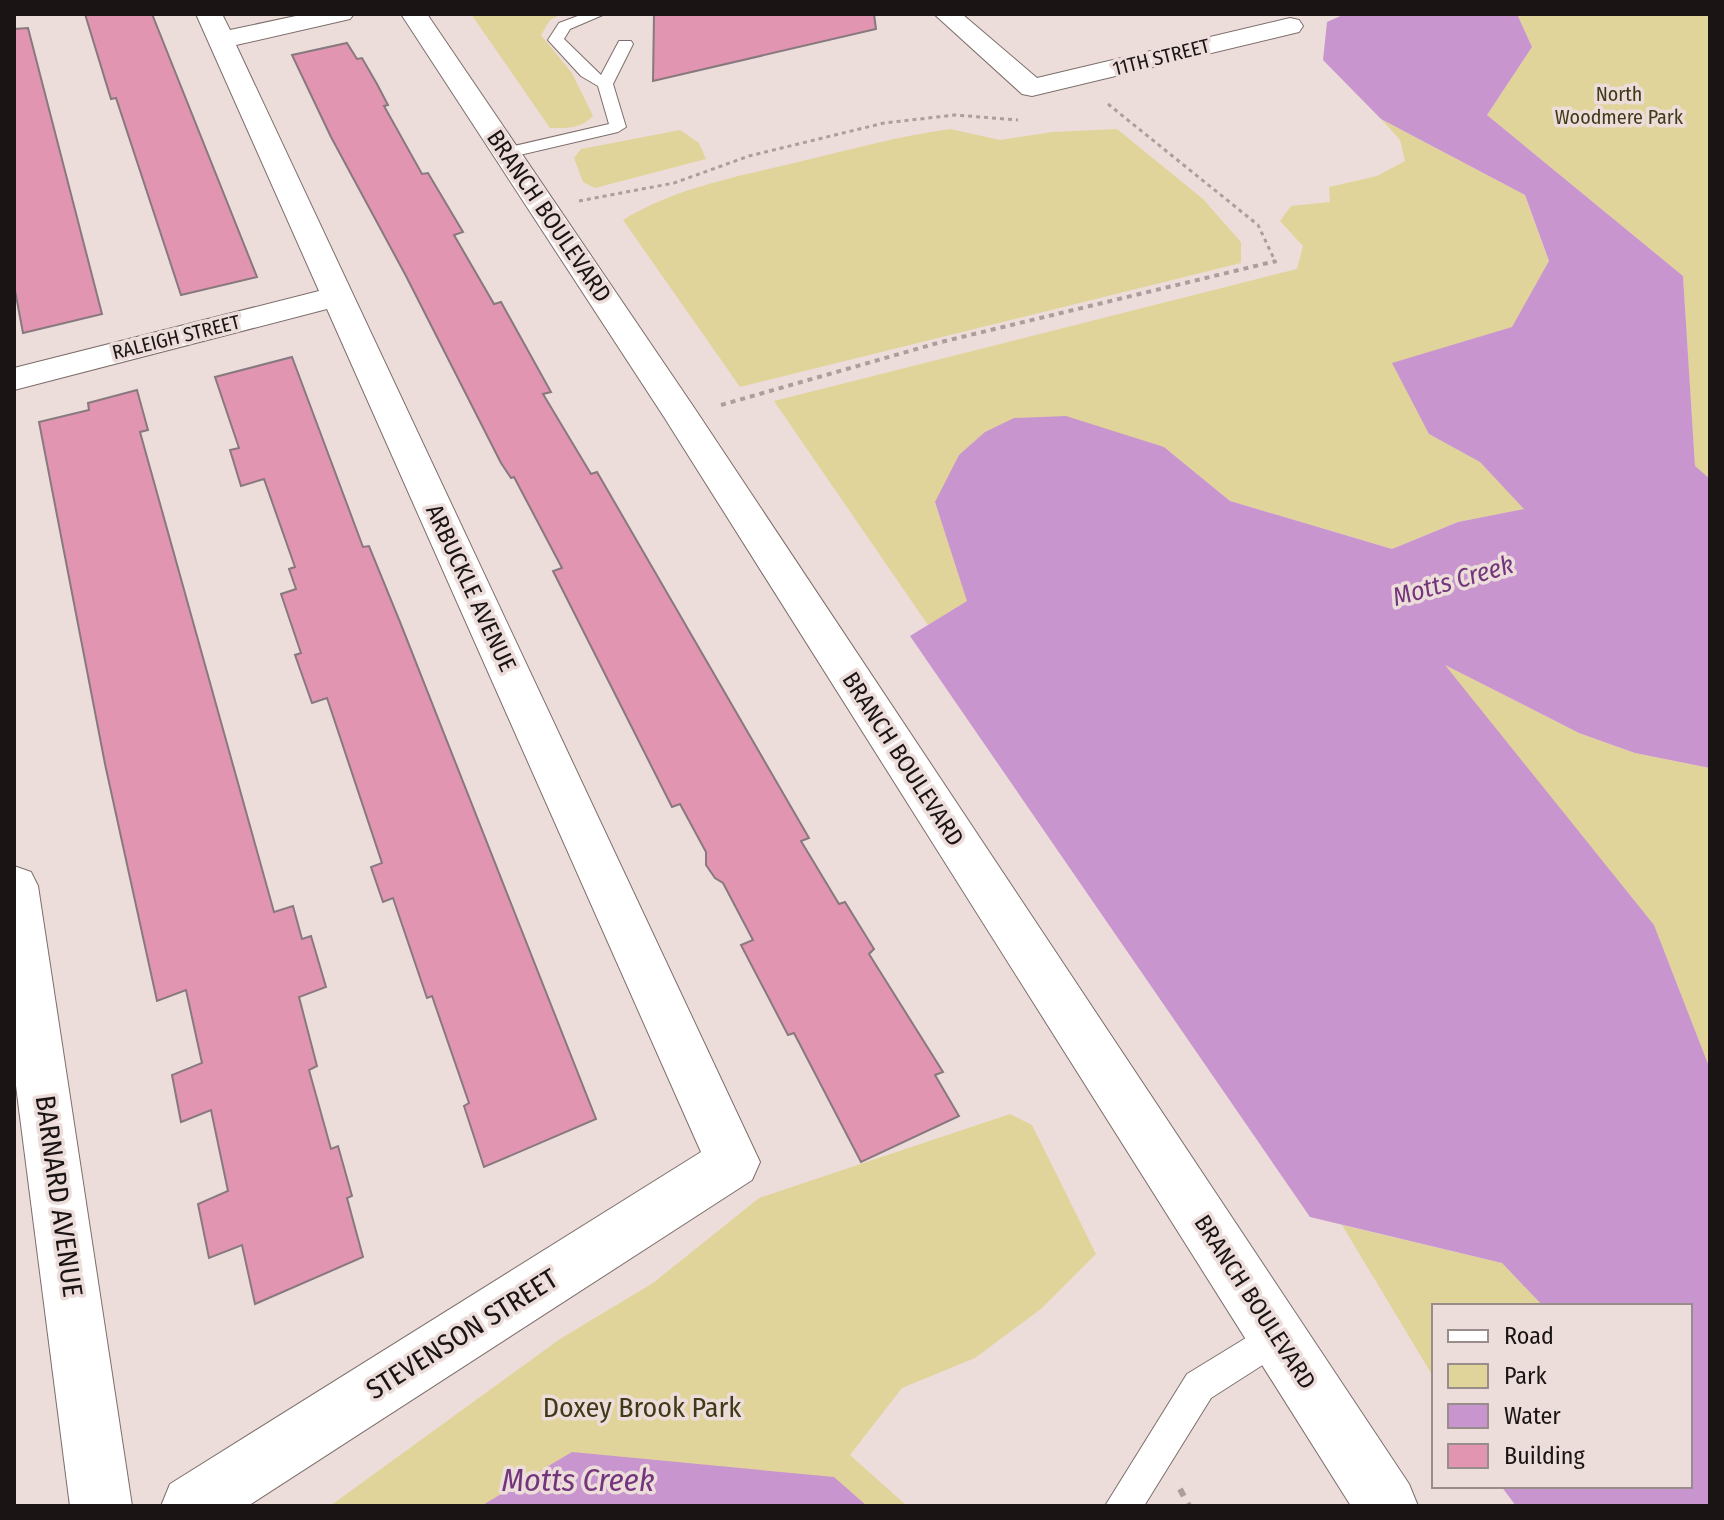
<svg xmlns="http://www.w3.org/2000/svg" width="1724" height="1520" font-family="'Fira Sans Condensed',sans-serif">
  <rect width="100%" height="100%" fill="#edddda"/>
  <g fill="#e0d49b">
    <path d="M471,14H562L550,20L541,35L572,73L593,116C580,129 568,128 550,128Z"/>
    <polygon points="1517,14 1710,14 1710,479 1695,467 1683,276 1487,115 1532,47"/>
    <polygon points="1381,119 1525,195 1549,262 1513,327 1429,434 1480,462 1525,509 1458,522 1392,549 1230,501 1164,447 935,502 968,601 928,625 774,401 1297,269 1303,246 1280,221 1291,206 1330,202 1329,187 1377,176 1405,161 1400,140"/>
    <path d="M950,129L1000,140L1052,132L1117,129L1203,199L1241,242V263L740,387L623,220C674,188 740,176 798,162C849,150 898,136 950,129Z"/>
    <polygon points="680,130 699,143 706,159 595,188 583,182 574,158 581,149"/>
    <polygon points="1443,664 1579,733 1635,753 1710,768 1710,1069 1654,925"/>
    <polygon points="1010,1114 1032,1125 1096,1254 1041,1309 975,1358 902,1388 850,1455 907,1506 330,1506 560,1339 653,1283 759,1198"/>
    <polygon points="1342,1225 1502,1263 1543,1306 1434,1306 1434,1378"/>
  </g>
  <g fill="#c895cf">
    <polygon points="1345,14 1517,14 1532,47 1487,115 1683,276 1695,466 1710,479 1710,768 1635,753 1579,733 1445,665 1654,925 1710,1069 1710,1506 1516,1506 1501,1486 1690,1486 1690,1306 1543,1306 1502,1263 1310,1217 910,636 967,601 935,502 959,455 985,432 1014,418 1066,416 1164,447 1230,501 1392,549 1458,522 1524,509 1480,462 1429,434 1392,363 1512,327 1549,261 1525,195 1381,119 1323,60 1327,22"/>
    <polygon points="572,1452 834,1477 867,1506 481,1506"/>
  </g>
  <g fill="#e295b1" stroke="#87797e" stroke-width="2">
    <polygon points="85,14 152,14 257,277 181,295 116,98 111,99"/>
    <polygon points="654,14 874,14 876,29 653,81"/>
    <polygon points="28,28 102,314 23,333 14,285 14,29"/>
    <polygon points="347,43 357,59 362,58 377,84 388,105 384,106 422,174 428,173 463,232 454,235 494,304 501,302 551,392 543,394 591,474 597,472 809,838 801,841 839,904 845,902 874,949 869,954 943,1072 935,1075 959,1116 861,1162 794,1033 788,1035 741,945 753,940 723,883 715,878 706,865 706,852 680,804 672,807 553,571 562,568 514,477 511,478 501,463 406,276 331,137 292,55"/>
    <polygon points="292,357 363,547 369,546 400,622 596,1119 484,1167 464,1106 469,1103 432,996 427,998 393,898 383,902 371,867 382,863 327,698 312,703 295,655 301,653 281,594 296,589 289,569 295,567 264,479 241,486 230,450 239,448 215,377"/>
    <polygon points="137,390 148,430 140,432 274,912 293,906 302,939 311,936 326,987 299,997 317,1066 309,1070 331,1149 338,1146 352,1196 347,1198 363,1257 255,1304 242,1245 209,1258 198,1204 228,1191 211,1110 181,1122 172,1075 202,1063 186,990 157,1001 105,764 39,422 89,410 88,403"/>
  </g>
  <g fill="none" stroke-linecap="round" stroke-linejoin="round">
    <g stroke="#7c6e6b" stroke-width="2">
      <g id="lane">
        <polygon points="583,14 605,14 570,29 564,39 601,75 619,41 631,41 633,44 613,84 626,127 618,132 507,158 501,157 498,153 501,149 609,124 598,86 581,76 548,40 559,23"/>
        <polygon points="1277,1319 1289,1324 1294,1336 1289,1348 1211,1398 1144,1506 1105,1506 1187,1374"/>
      </g>
    </g>
    <g stroke="#7c6e6b" stroke-width="2">
      <g id="street">
        <polygon points="196,14 222,14 230,30 305,14 354,14 350,19 236,45 760,1162 752,1180 248,1506 161,1506 170,1484 701,1152 327,309 14,390 14,368 319,291"/>
        <polygon points="934,14 962,14 1037,78 1290,18 1299,20 1303,26 1299,32 1032,96 1022,94"/>
        <polygon points="14,866 31,872 38,886 132,1506 70,1506 14,1070"/>
      </g>
    </g>
    <g stroke="#7c6e6b" stroke-width="2">
      <polygon id="secondary" points="401,14 427,14 695,409 1409,1484 1418,1506 1351,1506 664,417"/>
    </g>
    <g stroke="#ab9e9c" stroke-width="3" stroke-dasharray="4 4" stroke-linecap="butt">
      <polyline points="1108,104 1258,225 1276,263"/>
      <polyline points="579,201 674,183 749,156 884,123 955,115 1018,120"/>
    </g>
    <polyline stroke="#ab9e9c" stroke-width="4" stroke-dasharray="5 5" stroke-linecap="butt" points="721,405 941,342 1276,261"/>
    <polyline stroke="#ab9e9c" stroke-width="6" stroke-dasharray="8 8" stroke-linecap="butt" points="1180,1489 1189,1506"/>
    <use href="#lane" fill="#fff" fill-rule="evenodd"/>
    <use href="#street" fill="#fff" fill-rule="evenodd"/>
    <use href="#secondary" fill="#fff" fill-rule="evenodd"/>
  </g>
  <g text-anchor="middle" dominant-baseline="central" stroke-width="7" stroke-linejoin="round" paint-order="stroke">
    <g font-size="20" fill="#1a1514" stroke="#edddda">
      <text transform="translate(1161 57) rotate(-14)">11TH STREET</text>
      <text transform="translate(176 337) rotate(-14)">RALEIGH STREET</text>
    </g>
    <g font-size="20" fill="#413a18" stroke="#edddda">
      <text x="1619" y="94">North<tspan x="1619" dy="23">Woodmere Park</tspan></text>
    </g>
    <g font-size="24" fill="#1a1514" stroke="#edddda">
      <text transform="translate(549 216) rotate(56)">BRANCH BOULEVARD</text>
      <text transform="translate(471 588) rotate(65)">ARBUCKLE AVENUE</text>
      <text transform="translate(903 759) rotate(57)">BRANCH BOULEVARD</text>
      <text transform="translate(1255 1302) rotate(57)">BRANCH BOULEVARD</text>
    </g>
    <g font-size="26" font-style="italic" fill="#73367c" stroke="#edddda">
      <text transform="translate(1453 581) rotate(-16)">Motts Creek</text>
    </g>
    <g font-size="28" fill="#1a1514" stroke="#edddda">
      <text transform="translate(59 1196) rotate(82)">BARNARD AVENUE</text>
      <text transform="translate(462 1334) rotate(-32)">STEVENSON STREET</text>
    </g>
    <g font-size="28" fill="#413a18" stroke="#edddda">
      <text x="642" y="1407">Doxey Brook Park</text>
    </g>
    <g font-size="32" font-style="italic" fill="#73367c" stroke="#edddda">
      <text x="578" y="1480">Motts Creek</text>
    </g>
  </g>
  <rect width="1724" height="1520" fill="none" stroke="#1a1514" stroke-width="32"/>
  <rect x="1432" y="1304" width="260" height="184" fill="#edddda" stroke="#998d8b" stroke-width="2"/>
  <rect x="1448" y="1330" width="40" height="12" fill="#ffffff" stroke="#998d8b" stroke-width="2"/>
  <text x="1504" y="1344" font-size="24" fill="#1a1514">Road</text>
  <rect x="1448" y="1364" width="40" height="24" fill="#e0d49b" stroke="#998d8b" stroke-width="2"/>
  <text x="1504" y="1384" font-size="24" fill="#1a1514">Park</text>
  <rect x="1448" y="1404" width="40" height="24" fill="#c895cf" stroke="#998d8b" stroke-width="2"/>
  <text x="1504" y="1424" font-size="24" fill="#1a1514">Water</text>
  <rect x="1448" y="1444" width="40" height="24" fill="#e295b1" stroke="#998d8b" stroke-width="2"/>
  <text x="1504" y="1464" font-size="24" fill="#1a1514">Building</text>
</svg>
